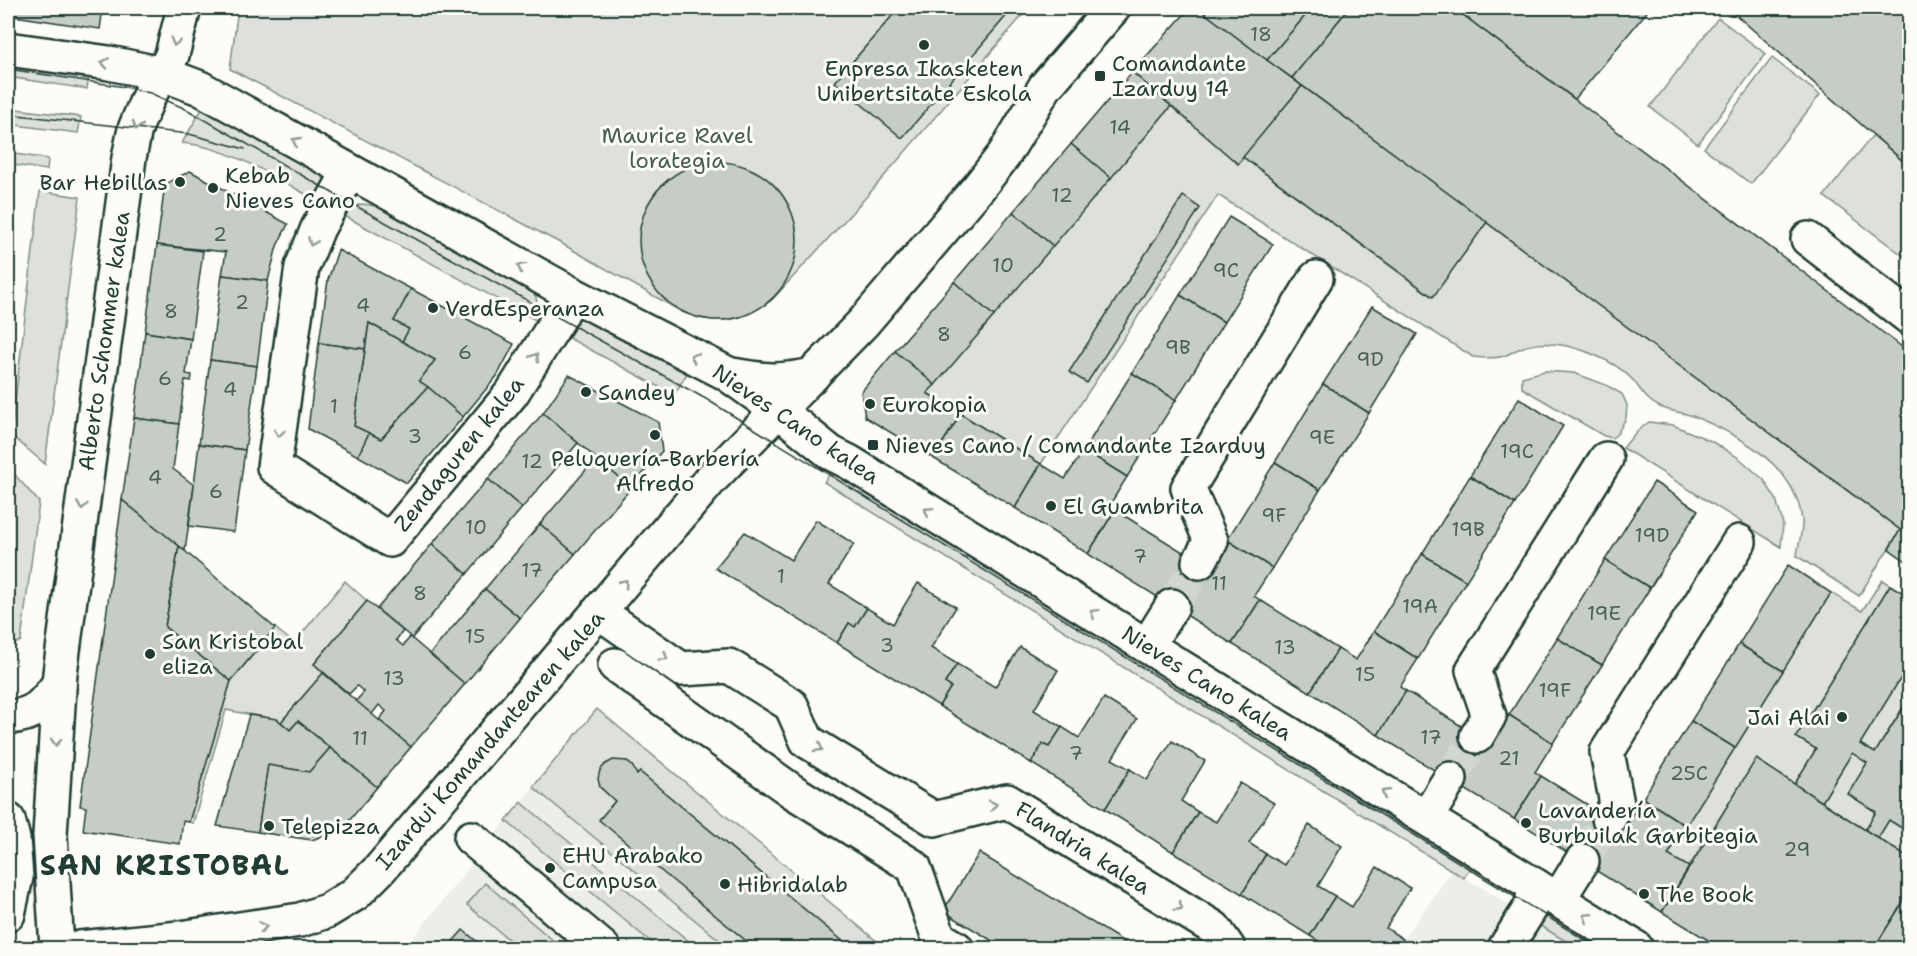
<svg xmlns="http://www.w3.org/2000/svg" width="1917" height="956" font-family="'Shantell Sans',sans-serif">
  <rect width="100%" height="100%" fill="#fdfcf7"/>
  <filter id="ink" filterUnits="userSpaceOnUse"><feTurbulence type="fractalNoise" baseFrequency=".0167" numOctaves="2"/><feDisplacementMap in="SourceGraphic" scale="12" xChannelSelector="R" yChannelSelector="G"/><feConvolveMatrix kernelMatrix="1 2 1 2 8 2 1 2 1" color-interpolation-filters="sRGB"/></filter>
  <g filter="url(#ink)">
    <g fill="#eceee9">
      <polygon points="533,787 729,948 405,948"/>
      <polygon points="1452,871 1484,889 1577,948 1397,948"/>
    </g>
    <g fill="#dde0db" stroke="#7e8e88" stroke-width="1.5">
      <path d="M238,8H899L835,82L902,138L1013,8H1029L868,195L772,300C741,322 718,326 682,312L564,245L230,69Z"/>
      <polygon points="1718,18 1766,54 1698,144 1650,107"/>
      <polygon points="1772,58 1820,95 1751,184 1704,148"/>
      <polygon points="8,61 89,73 87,89 8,77"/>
      <path d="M205,104L335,180L323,204C279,180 232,147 182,143Z"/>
      <path d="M1171,106L1238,164L1243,157L1432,297L1487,222L1900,530L1859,596L1797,556C1798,545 1803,531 1802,520C1796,466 1740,435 1695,417C1684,412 1671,412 1660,407C1646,401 1641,389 1631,378C1615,361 1576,345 1552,344C1544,343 1529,344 1521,348C1515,350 1510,354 1504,356C1494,359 1483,358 1473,357L1218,195L1041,464L927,393Z"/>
      <polygon points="8,108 81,117 78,133 8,124"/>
      <polygon points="1873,135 1909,167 1909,260 1824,196"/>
      <polygon points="8,153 48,159 47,170 8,164"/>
      <polygon points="40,191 80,197 45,464 11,435"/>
      <polygon points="362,204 377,206 535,294 540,314 539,322 343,215 351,207"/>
      <polygon points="576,310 691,367 674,395 563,335"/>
      <polygon points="1545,371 1574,373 1606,385 1622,394 1627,405 1626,418 1617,434 1612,438 1604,436 1522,388 1522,377"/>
      <polygon points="1649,422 1673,425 1711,441 1739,458 1764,480 1776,499 1783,524 1781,547 1623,448 1636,432"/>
      <polygon points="8,467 39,502 21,641 8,647"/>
      <polygon points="835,467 1474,860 1464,878 824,482"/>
      <polygon points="1882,580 1890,585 1796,737 1816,749 1794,785 1756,760 1689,867 1668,855 1831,593 1862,611"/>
      <path d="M345,581L367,601L314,664L323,673L281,722C274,717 238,713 226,710L193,823L189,822L231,681L275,628L294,643Z"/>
      <polygon points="1909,663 1909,697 1875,753 1860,744"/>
      <path d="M597,709L885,948H851L640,772L637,775L627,761C603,759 600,764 600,787L615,801L600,820L755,948H729L533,787Z"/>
      <polygon points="1852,753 1867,763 1876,812 1865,830 1822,802"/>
      <polygon points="521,802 697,948 658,948 506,821"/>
      <polygon points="1889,820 1909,833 1909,859 1878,838"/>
      <polygon points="485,883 562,948 519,948 467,905"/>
      <polygon points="1549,908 1614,948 1577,948 1539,925"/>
    </g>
    <g fill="#c6cdc7" stroke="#1f3d34" stroke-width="1.5">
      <polygon points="8,8 103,8 100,29 8,15"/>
      <polygon points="899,8 1013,8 902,138 835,82"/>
      <polygon points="1190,8 1198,8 1302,86 1238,164 1132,72"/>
      <polygon points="1198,8 1312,8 1267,60"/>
      <polygon points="1312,8 1349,8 1292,78 1267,60"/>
      <polygon points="1349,8 1454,8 1910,353 1910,537 1292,78"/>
      <polygon points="1454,8 1650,8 1575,99"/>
      <polygon points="1728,8 1901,8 1910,16 1910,167"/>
      <polygon points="1132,72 1171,106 1111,178 1071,144"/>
      <polygon points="1302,86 1487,222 1433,297 1243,157"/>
      <polygon points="1071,144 1111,178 1053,246 1013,212"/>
      <circle cx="718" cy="241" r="79"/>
      <polygon points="190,171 288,224 277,246 268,281 222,275 226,252 157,245 165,184"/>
      <polygon points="1183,196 1200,208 1087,383 1069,372"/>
      <polygon points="1013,212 1053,246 994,316 954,282"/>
      <polygon points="1229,217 1273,244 1224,322 1180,295"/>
      <polygon points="157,245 203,251 191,339 145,332"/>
      <polygon points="338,250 411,289 394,321 409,329 402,342 369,323 365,349 319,343 328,280"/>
      <polygon points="222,275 268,281 257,366 210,360"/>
      <polygon points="954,282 994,316 935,385 895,351"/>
      <polygon points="411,289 514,344 497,376 463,417 428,387 419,381 435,360 402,342 409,329 394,321"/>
      <polygon points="1180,295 1224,322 1176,400 1132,373"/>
      <polygon points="1372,306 1417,334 1369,413 1323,384"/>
      <polygon points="369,323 435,360 419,381 428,387 381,439 354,426"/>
      <polygon points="145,332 191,339 186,374 192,375 191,381 185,380 179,424 134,418"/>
      <polygon points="319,343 365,349 354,426 369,433 358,456 308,429"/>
      <polygon points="895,351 935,385 927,393 961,414 933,458 865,417 861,392"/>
      <polygon points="210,360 257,366 245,450 199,444"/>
      <polygon points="1132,373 1176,400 1127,477 1084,450"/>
      <polygon points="569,375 658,422 662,451 631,488 543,413"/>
      <polygon points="1323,384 1369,413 1320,490 1275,462"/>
      <polygon points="428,387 463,417 407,483 358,456 369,433 381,439"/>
      <polygon points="1519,398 1563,426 1515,504 1470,476"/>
      <polygon points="543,413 578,443 522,508 488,479"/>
      <polygon points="961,414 1041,464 1015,508 933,458"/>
      <polygon points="134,418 179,424 173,469 194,485 185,551 122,500"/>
      <polygon points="199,444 245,450 234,532 189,526"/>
      <polygon points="1084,450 1127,477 1109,506 1115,510 1088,554 1015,508 1041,464 1065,479"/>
      <polygon points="596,458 631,488 575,554 540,524"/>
      <polygon points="1275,462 1320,490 1272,568 1227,540"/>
      <polygon points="1470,476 1515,504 1466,581 1422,554"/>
      <polygon points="488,479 522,508 467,574 432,544"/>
      <polygon points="1654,482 1698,510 1650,588 1605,560"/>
      <polygon points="122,500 179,546 165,627 231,681 189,822 183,821 180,844 83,830 86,807 80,806"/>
      <polygon points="1115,510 1191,557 1164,601 1088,554"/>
      <polygon points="816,520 854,544 829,584 867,608 855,627 849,623 837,643 715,568 745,532 791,560"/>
      <polygon points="540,524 575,554 520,618 485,589"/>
      <polygon points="1900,530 1910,537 1910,564 1889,549"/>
      <polygon points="1227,540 1272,568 1254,596 1260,600 1232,644 1164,601 1191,557"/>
      <polygon points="432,544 467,574 412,638 377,609"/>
      <polygon points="179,546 275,628 231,681 165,627"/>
      <polygon points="1422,554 1466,581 1418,659 1374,631"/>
      <polygon points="1605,560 1650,588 1602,665 1557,638"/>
      <polygon points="1788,565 1831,593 1783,671 1739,644"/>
      <polygon points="918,583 956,607 931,648 957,664 945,683 951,687 939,706 837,643 849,623 855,627 867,608 893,624"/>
      <polygon points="1890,585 1910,597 1910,663 1860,744 1875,753 1910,697 1910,833 1889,820 1878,838 1865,830 1876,812 1848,794 1867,763 1852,753 1822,802 1794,785 1816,749 1796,737"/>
      <polygon points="485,589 520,618 465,684 430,654"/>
      <polygon points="1260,600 1338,649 1310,692 1232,644"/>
      <polygon points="367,601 403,631 396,640 403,646 410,637 465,684 411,747 379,720 386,711 379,705 372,714 356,701 364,692 357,686 349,694 314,664"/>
      <polygon points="1374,631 1418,659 1400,687 1406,691 1378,735 1310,692 1338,649 1356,660"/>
      <polygon points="1557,638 1602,665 1553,743 1509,715"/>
      <polygon points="1739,644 1783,671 1735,748 1691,721"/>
      <polygon points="1020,647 1058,670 1034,710 1062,727 1049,747 1043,744 1031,763 939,706 951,687 945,683 957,664 995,687"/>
      <polygon points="323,673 411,747 377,787 298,721 290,730 281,722"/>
      <polygon points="1406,691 1485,741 1458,785 1378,735"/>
      <polygon points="1104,698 1137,719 1112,759 1130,769 1105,809 1031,763 1043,744 1049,747 1062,727 1079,738"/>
      <polygon points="249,715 277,719 290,730 298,721 330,748 309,772 268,765 258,832 217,826"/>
      <polygon points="1509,715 1553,743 1535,772 1541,776 1514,819 1458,785 1485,741 1491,744"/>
      <polygon points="1691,721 1735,748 1686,826 1643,798"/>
      <polygon points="1172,741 1205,761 1181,801 1198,812 1173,852 1105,809 1130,769 1147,780"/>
      <polygon points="330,748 377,787 343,828 312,840 258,832 268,765 309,772"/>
      <polygon points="1756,759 1910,859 1910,891 1874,948 1721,948 1662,912"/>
      <polygon points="613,760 627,761 633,767 637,775 640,772 851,948 755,948 599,820 615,801 600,787 598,779 600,770 606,764"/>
      <polygon points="1541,776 1619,824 1592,868 1514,819"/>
      <polygon points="1240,783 1274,803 1249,843 1266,854 1242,894 1173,852 1198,812 1216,822"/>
      <polygon points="1643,798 1686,826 1668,855 1689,867 1662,912 1592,868 1619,824 1625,827"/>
      <polygon points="1309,825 1342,846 1318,886 1335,896 1310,936 1242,894 1266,854 1284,865"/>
      <polygon points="979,853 1134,948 1004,948 943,911"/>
      <polygon points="1377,867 1410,888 1386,928 1403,939 1397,948 1330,948 1310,936 1335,896 1352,907"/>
      <polygon points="1910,891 1910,948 1874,948"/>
      <polygon points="463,930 485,948 447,948"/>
    </g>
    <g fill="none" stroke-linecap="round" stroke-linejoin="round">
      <g stroke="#d1d6d0" stroke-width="33" stroke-dasharray="33 16" stroke-linecap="butt">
        <polyline points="1172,606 1199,562"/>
        <polyline points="1450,779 1477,736"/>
        <polyline points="1582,861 1609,818"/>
      </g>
      <g stroke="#1f3d34" stroke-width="38">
        <g id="minor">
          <polyline points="8,49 109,63 163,74 200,88 572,294 726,373 779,411 831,453 849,462 1636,948"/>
          <polyline points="349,172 318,228 302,267 274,467 390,540 512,393 559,318 572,294"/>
          <polyline points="1808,239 1910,318"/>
          <path d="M732,375C765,381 780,382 813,375"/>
          <polyline points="1199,562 1211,541 1188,488 1316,278"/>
          <polyline points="599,612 681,669 729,666 791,705 807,741 934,819 1007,801 1214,928 1228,948"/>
          <polyline points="1147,646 1172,606"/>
          <polyline points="615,665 792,791 914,867 939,938 956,948"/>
          <path d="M8,717C35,716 44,704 59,684"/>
          <polyline points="1477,736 1489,716 1473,670 1606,459"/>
          <polyline points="1426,818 1450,779"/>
          <polyline points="1609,818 1617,804 1607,752 1739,542"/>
          <polyline points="471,838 603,948"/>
          <polyline points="1558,900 1582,861"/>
          <polyline points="57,948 50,835 60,673 129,158 135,129 150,93 163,74 172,55 184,8"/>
          <polyline points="1505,948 1531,907 1536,886"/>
        </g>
      </g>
      <g stroke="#1f3d34" stroke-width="38">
        <g id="major">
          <polyline points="8,820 13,839 16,877 8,914"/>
          <polyline points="80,948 180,938 300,920 327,911 355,894 380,869 711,479 863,323 979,187 1004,155 1045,87 1113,8"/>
        </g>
      </g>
      <use href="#minor" stroke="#fdfcf7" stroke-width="33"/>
      <use href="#major" stroke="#fdfcf7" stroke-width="33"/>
      <g stroke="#1f3d34" stroke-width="1.5">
        <polyline points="8,69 125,87 150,93 188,110 336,195 706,399 1598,948"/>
        <polyline points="8,114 189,134 245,149"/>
      </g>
    </g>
    <defs><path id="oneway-chevron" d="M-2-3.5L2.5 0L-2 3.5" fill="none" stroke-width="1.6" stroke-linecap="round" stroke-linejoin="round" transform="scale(1.5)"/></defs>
    <g stroke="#8e9c96">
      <use href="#oneway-chevron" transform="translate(175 42) rotate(106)"/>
      <use href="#oneway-chevron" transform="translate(105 63) rotate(-171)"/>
      <use href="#oneway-chevron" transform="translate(137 126) rotate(109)"/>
      <use href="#oneway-chevron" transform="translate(296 141) rotate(-150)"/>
      <use href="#oneway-chevron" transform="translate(312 242) rotate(113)"/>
      <use href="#oneway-chevron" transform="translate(521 267) rotate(-151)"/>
      <use href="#oneway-chevron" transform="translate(535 357) rotate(-58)"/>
      <use href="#oneway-chevron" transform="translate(694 357) rotate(-153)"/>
      <use href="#oneway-chevron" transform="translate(279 433) rotate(98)"/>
      <use href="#oneway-chevron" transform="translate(82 506) rotate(98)"/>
      <use href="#oneway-chevron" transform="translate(928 511) rotate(-148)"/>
      <use href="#oneway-chevron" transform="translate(624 583) rotate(-50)"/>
      <use href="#oneway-chevron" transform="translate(1094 613) rotate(-148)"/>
      <use href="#oneway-chevron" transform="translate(664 657) rotate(34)"/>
      <use href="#oneway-chevron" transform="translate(56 742) rotate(93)"/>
      <use href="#oneway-chevron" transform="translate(819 748) rotate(31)"/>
      <use href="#oneway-chevron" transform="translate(1385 793) rotate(-148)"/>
      <use href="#oneway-chevron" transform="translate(993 805) rotate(-13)"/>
      <use href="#oneway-chevron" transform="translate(1179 907) rotate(32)"/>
      <use href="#oneway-chevron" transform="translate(1587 917) rotate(-148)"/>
      <use href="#oneway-chevron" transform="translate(263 927) rotate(-9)"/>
    </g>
  </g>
  <g fill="#1f3d34" stroke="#fdfcf7" stroke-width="2">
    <circle cx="924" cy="45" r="6"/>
    <rect x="1094" y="70" width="12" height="12" rx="3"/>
    <circle cx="180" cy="182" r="6"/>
    <circle cx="213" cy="188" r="6"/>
    <circle cx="433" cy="308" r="6"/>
    <circle cx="586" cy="392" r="6"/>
    <circle cx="870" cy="404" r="6"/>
    <circle cx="655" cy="435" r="6"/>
    <rect x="867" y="439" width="12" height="12" rx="3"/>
    <circle cx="1051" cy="506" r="6"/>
    <circle cx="150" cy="654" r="6"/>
    <circle cx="1842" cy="717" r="6"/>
    <circle cx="1526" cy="823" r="6"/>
    <circle cx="269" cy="826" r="6"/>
    <circle cx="550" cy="868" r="6"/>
    <circle cx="725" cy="884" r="6"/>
    <circle cx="1644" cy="894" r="6"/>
  </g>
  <g text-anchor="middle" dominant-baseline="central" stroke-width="6" stroke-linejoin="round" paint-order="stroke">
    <g font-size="20" fill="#496159">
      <text x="1261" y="34">18</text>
      <text x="1120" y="127">14</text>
      <text x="1062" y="195">12</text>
      <text x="220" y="234">2</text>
      <text x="1003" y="265">10</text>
      <text x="1226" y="270">9C</text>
      <text x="242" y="302">2</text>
      <text x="363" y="305">4</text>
      <text x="171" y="311">8</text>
      <text x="944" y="334">8</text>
      <text x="1178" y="347">9B</text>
      <text x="465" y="352">6</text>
      <text x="1370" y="359">9D</text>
      <text x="165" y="378">6</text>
      <text x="230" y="389">4</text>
      <text x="334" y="406">1</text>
      <text x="415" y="436">3</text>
      <text x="1322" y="437">9E</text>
      <text x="1517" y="451">19C</text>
      <text x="532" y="461">12</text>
      <text x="155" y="477">4</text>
      <text x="216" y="491">6</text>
      <text x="1274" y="515">9F</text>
      <text x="476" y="527">10</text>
      <text x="1468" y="529">19B</text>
      <text x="1652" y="535">19D</text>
      <text x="1140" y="556">7</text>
      <text x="532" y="570">17</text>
      <text x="781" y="576">1</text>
      <text x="1219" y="583">11</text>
      <text x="420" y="593">8</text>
      <text x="1420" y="606">19A</text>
      <text x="1604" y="613">19E</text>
      <text x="475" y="636">15</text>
      <text x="887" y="645">3</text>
      <text x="1285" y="647">13</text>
      <text x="1365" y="674">15</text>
      <text x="394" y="678">13</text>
      <text x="1555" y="690">19F</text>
      <text x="1431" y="737">17</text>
      <text x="360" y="738">11</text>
      <text x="1076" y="753">7</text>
      <text x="1509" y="758">21</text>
      <text x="1689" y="773">25C</text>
      <text x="1797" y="849">29</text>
    </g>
    <g font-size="22" fill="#1f3d34" stroke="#fdfcf7" text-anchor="start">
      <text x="1112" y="63">Comandante<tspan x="1112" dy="25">Izarduy 14</tspan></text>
      <text x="924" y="68" text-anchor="middle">Enpresa Ikasketen<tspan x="924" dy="25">Unibertsitate Eskola</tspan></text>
      <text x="225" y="175">Kebab<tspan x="225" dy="25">Nieves Cano</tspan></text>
      <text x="168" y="182" text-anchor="end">Bar Hebillas</text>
      <text x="445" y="308">VerdEsperanza</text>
      <text x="598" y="392">Sandey</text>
      <text x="882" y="404">Eurokopia</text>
      <text x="885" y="445">Nieves Cano / Comandante Izarduy</text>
      <text x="655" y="458" text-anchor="middle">Peluquería-Barbería<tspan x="655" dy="25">Alfredo</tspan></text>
      <text x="1063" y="506">El Guambrita</text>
      <text x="162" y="641">San Kristobal<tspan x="162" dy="25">eliza</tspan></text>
      <text x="1830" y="717" text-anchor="end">Jai Alai</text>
      <text x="1538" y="810">Lavandería<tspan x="1538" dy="25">Burbuilak Garbitegia</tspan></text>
      <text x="281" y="826">Telepizza</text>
      <text x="562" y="855">EHU Arabako<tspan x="562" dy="25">Campusa</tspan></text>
      <text x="737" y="884">Hibridalab</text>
      <text x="1656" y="894">The Book</text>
    </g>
    <g font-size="22" fill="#455e55" stroke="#fdfcf7">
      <text x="677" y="135">Maurice Ravel<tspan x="677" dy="25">lorategia</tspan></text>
    </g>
    <g font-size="22" fill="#1f3d34" stroke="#fdfcf7">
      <text transform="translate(104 341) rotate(-82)">Alberto Schommer kalea</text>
      <text transform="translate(796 424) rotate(34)">Nieves Cano kalea</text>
      <text transform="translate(459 454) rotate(-51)">Zendaguren kalea</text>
      <text transform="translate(1207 683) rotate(32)">Nieves Cano kalea</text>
      <text transform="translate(490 740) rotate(-49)">Izardui Komandantearen kalea</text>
      <text transform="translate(1083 848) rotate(32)">Flandria kalea</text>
    </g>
    <g font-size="28" font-weight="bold" letter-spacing="1.5" fill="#1f3d34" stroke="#fdfcf7">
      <text x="165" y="865">SAN KRISTOBAL</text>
    </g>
  </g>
  <rect width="1917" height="956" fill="none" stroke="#fdfcf7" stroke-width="30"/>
  <rect x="15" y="15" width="1887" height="926" fill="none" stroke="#1f3d34" stroke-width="2" filter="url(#ink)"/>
</svg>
